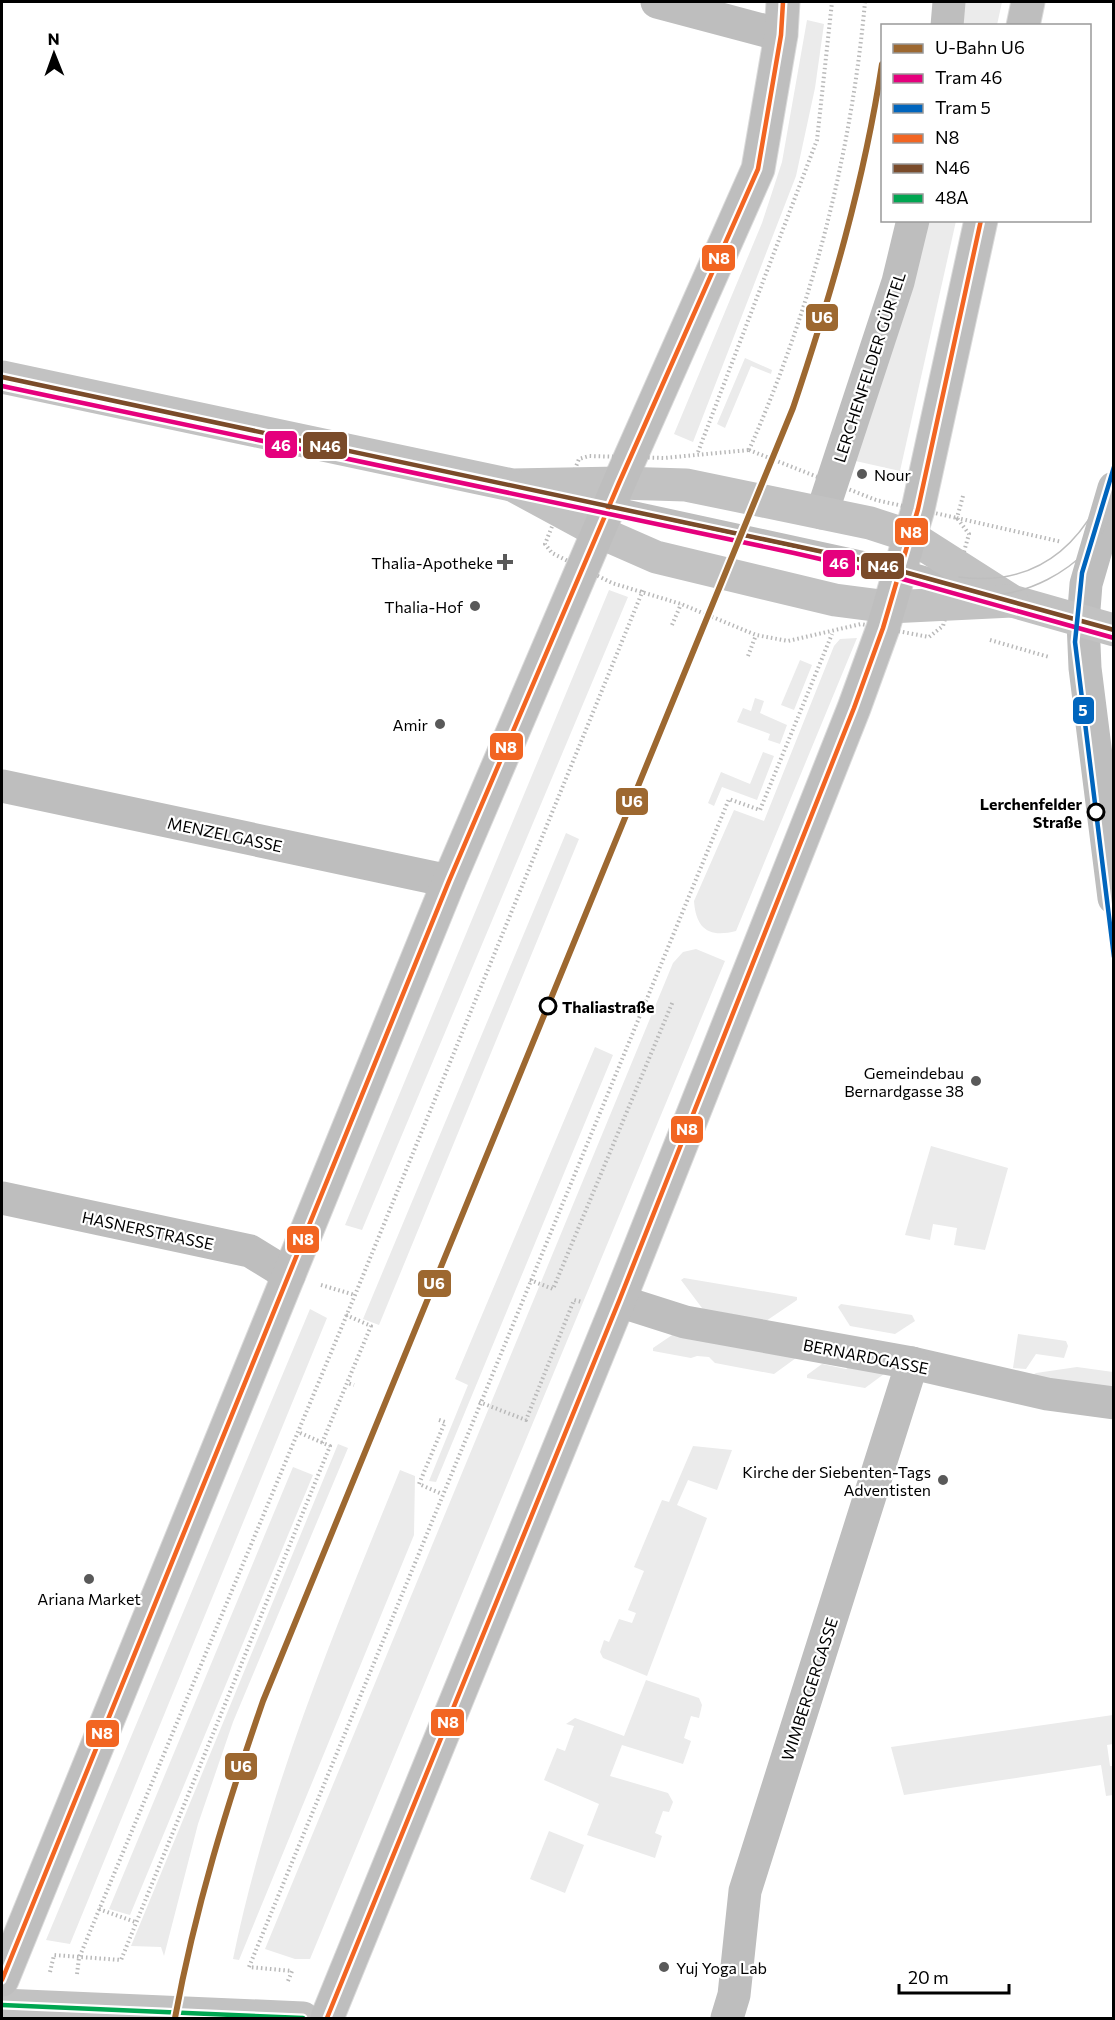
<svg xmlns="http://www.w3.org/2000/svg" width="1115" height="2020" font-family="Commissioner,sans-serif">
  <rect width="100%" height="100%" fill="#fff"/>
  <g fill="#ebebeb">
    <polygon points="963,2 1002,2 997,25 960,26"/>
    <polygon points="807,20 824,24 815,88 796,176 693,442 674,434 762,223 782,162"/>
    <polygon points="926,221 956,221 900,471 851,460"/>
    <polygon points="745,358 772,370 771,374 751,366 725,428 717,424"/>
    <polygon points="609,590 628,597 362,1230 345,1225"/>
    <path d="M857,638L736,931C709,938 696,929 694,901L734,810L764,821L834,646L840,639Z"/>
    <polygon points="800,660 812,665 794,710 781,705"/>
    <polygon points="755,698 764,701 760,713 787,725 780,744 768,740 770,734 737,722 743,708 751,711"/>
    <polygon points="763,752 774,756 757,800 722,787 714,806 708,803 721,772 750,784"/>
    <polygon points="566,833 579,839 379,1325 363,1319"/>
    <polygon points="696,949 725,961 310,1959 295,1959 265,1949 673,963 683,952"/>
    <polygon points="595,1047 613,1055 436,1482 429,1481 468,1385 455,1379"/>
    <polygon points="931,1146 1008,1168 985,1250 954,1245 957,1228 933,1224 930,1240 905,1235"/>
    <polygon points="684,1278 797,1297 797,1300 766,1321 705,1312 681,1280"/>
    <polygon points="841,1304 912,1315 915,1321 895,1334 850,1326 838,1307"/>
    <polygon points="310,1309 327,1318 70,1944 46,1940"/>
    <polygon points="681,1329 807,1350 774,1374 715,1363 709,1357 697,1356 691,1358 653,1351 653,1348"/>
    <polygon points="1018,1334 1066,1341 1068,1346 1064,1358 1036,1354 1026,1369 1013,1368"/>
    <polygon points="860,1360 884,1374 865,1388 807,1378 807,1375 822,1364 846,1369"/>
    <polygon points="1077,1367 1113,1372 1113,1392 1026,1380 1036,1373"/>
    <polygon points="338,1444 348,1448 233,1722 198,1824 164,1956 161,1947 131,1946"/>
    <polygon points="693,1446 732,1450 717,1490 688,1480 677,1505 707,1518 647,1676 603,1658 600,1652 604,1640 609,1642 619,1619 632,1623 636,1613 628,1610 644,1571 634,1567 662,1500 669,1502"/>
    <polygon points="293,1467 313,1475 130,1915 109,1909"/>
    <path d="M400,1470L415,1476L414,1535L239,1960L233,1959C268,1788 335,1630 400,1470Z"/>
    <polygon points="646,1680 699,1698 702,1705 699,1718 691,1716 684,1738 691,1741 683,1764 622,1745 610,1776 668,1793 673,1802 669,1812 663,1811 655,1833 662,1836 655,1858 587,1835 599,1804 544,1780 557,1748 565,1751 574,1726 566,1724 575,1718 624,1736"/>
    <polygon points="1113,1715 1113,1744 1107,1745 1110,1766 1113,1766 1113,1795 1106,1796 1101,1765 904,1795 891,1747"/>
    <polygon points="549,1831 584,1845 565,1893 530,1879"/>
  </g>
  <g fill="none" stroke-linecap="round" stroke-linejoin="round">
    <g stroke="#dbdbdb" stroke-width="35">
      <g id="primary">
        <polyline points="1023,26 1028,2"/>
        <polyline points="2,1980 449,881 619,483 758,169 781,35 783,2"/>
        <polyline points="327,2018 619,1301 854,708 883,628 918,509 981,220"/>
      </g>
    </g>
    <g stroke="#b9b9b9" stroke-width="4" stroke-dasharray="1.5 3" stroke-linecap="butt">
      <polygon points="749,450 876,500 957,518 969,534 943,626 929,637 861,624 788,641 756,635 681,604 612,583 552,553 545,544 579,459 589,456 664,458"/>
      <path d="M749,450C812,308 851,156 865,2"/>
      <polyline points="698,452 817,140 832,2"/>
      <polyline points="963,496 957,518 1062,542"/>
      <polyline points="672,625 681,604"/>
      <polyline points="990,640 1049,657"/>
      <polyline points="748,656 756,635"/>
      <polyline points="530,1280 553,1289 673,1001"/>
      <polyline points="321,1285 355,1295"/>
      <polyline points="346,1315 371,1326 347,1383"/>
      <polyline points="479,1402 526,1420 574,1300 582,1302"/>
      <polyline points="439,1420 445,1422 419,1484 442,1494"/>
      <polyline points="322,1443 347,1383 354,1385"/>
      <polyline points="99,1909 135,1922"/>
      <polyline points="50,1972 54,1955 121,1960 330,1446 298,1432"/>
      <polyline points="77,1974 79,1958 355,1295 643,590"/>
      <polyline points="288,1981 292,1971 249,1967 729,799 760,810 832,634"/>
    </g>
    <polyline stroke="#bebebe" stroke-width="20" points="559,495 900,569 980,592"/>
    <g stroke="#bebebe" stroke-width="33">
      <polyline points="657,2 781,35"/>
      <polyline points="947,26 949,2"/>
      <polyline points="1114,488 1086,584 1083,622 1085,668 1114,898"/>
      <polyline points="822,513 898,282 913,220"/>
      <polyline points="2,786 449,881"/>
      <polyline points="2,1198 250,1251 289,1275"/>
      <polyline points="619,1301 685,1322 912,1363 1047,1394 1114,1403"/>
      <polyline points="727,2018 734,1995 745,1891 912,1363"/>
    </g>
    <g stroke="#c2c2c2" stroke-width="33">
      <polyline points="2,377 512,485 619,483 686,485 870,523 910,536 1012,601 1114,630"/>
      <polyline points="514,486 599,532 656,557 835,600 889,607 1012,601"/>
      <polyline points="2,2005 303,2018"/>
    </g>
    <use href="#primary" stroke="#bebebe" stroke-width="33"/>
    <g stroke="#bebebe" stroke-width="1.5">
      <path d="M959,577C1034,587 1080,549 1108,483"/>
      <path d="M954,593C1019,606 1085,571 1114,512"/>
    </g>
    <g stroke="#fff" stroke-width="9">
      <g id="bus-1">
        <polyline points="2,1980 449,881 619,483 758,169 781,35 783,2"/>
        <polyline points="327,2018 619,1301 854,708 883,628 918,509 981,220"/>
      </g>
    </g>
    <g stroke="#fff" stroke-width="9">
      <polyline id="bus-2" points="2,377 861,560 1114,630"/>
    </g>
    <g stroke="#fff" stroke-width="9">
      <polyline id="bus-3" points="2,2005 303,2018"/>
    </g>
    <use href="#bus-1" stroke="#f26522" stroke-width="4.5"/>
    <use href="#bus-2" stroke="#7a4b2a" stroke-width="4.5"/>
    <use href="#bus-3" stroke="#00a651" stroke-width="4.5"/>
    <g stroke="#fff" stroke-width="9">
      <polyline id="tram-1" points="2,386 794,553 881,573 1114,638"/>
    </g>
    <g stroke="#fff" stroke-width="9">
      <polyline id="tram-2" points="1114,467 1082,573 1075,642 1114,957"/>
    </g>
    <use href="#tram-1" stroke="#e5007d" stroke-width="4.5"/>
    <use href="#tram-2" stroke="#0065bd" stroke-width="4.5"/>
    <g stroke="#fff" stroke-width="10">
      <path id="metro-1" d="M175,2018C195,1909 227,1805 263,1701L793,408C831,295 864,182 882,64"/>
    </g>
    <use href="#metro-1" stroke="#9d6830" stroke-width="6"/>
  </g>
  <g fill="#595959" stroke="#fff" stroke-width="2">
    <circle cx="862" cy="474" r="6"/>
    <path d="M502 553h6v6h6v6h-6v6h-6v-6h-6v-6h6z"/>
    <circle cx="475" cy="606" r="6"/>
    <circle cx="440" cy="724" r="6"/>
    <circle cx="976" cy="1081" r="6"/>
    <circle cx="943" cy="1480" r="6"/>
    <circle cx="89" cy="1579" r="6"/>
    <circle cx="664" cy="1967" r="6"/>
  </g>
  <g fill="#fff" stroke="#000" stroke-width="3">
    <circle cx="1096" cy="812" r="8"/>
    <circle cx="548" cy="1006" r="8"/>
  </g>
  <g text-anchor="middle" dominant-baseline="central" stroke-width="4.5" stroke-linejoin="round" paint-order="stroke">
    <g font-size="16" fill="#000" stroke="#fff">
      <text transform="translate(869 367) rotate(-72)">LERCHENFELDER GÜRTEL</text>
      <text transform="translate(225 834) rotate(12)">MENZELGASSE</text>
      <text transform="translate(148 1230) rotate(12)">HASNERSTRASSE</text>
      <text transform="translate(866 1356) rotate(11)">BERNARDGASSE</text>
      <text transform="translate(809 1689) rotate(-72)">WIMBERGERGASSE</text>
    </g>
    <g font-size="16" fill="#000" stroke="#fff" text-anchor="end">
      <text x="874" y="474" text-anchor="start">Nour</text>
      <text x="493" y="562">Thalia-Apotheke</text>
      <text x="463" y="606">Thalia-Hof</text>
      <text x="428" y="724">Amir</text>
      <text x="964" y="1072">Gemeindebau<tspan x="964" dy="18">Bernardgasse 38</tspan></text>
      <text x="931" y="1471">Kirche der Siebenten-Tags<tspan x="931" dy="18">Adventisten</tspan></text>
      <text x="89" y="1598" text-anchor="middle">Ariana Market</text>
      <text x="676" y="1967" text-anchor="start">Yuj Yoga Lab</text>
    </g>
    <g font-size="16" font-weight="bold" fill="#000" stroke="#fff" text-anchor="end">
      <text x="1082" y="803">Lerchenfelder<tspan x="1082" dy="18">Straße</tspan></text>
      <text x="562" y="1006" text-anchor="start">Thaliastraße</text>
    </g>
  </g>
  <g stroke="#fff" stroke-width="2">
    <rect x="701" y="244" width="35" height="28" rx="6" fill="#f26522"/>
    <rect x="805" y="303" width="34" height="29" rx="6" fill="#9d6830"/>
    <rect x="264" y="430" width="34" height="29" rx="6" fill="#e5007d"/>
    <rect x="302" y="431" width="46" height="29" rx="6" fill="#7a4b2a"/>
    <rect x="894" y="517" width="35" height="29" rx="6" fill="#f26522"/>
    <rect x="822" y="549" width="34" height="29" rx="6" fill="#e5007d"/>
    <rect x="860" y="552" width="45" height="28" rx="6" fill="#7a4b2a"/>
    <rect x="1072" y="696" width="23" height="29" rx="6" fill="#0065bd"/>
    <rect x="489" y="732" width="35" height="29" rx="6" fill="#f26522"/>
    <rect x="615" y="787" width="34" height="29" rx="6" fill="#9d6830"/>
    <rect x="670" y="1115" width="34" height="29" rx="6" fill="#f26522"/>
    <rect x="286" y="1225" width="34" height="29" rx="6" fill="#f26522"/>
    <rect x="417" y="1269" width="35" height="29" rx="6" fill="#9d6830"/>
    <rect x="430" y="1708" width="35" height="29" rx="6" fill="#f26522"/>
    <rect x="85" y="1719" width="35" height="29" rx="6" fill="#f26522"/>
    <rect x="224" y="1752" width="34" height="29" rx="6" fill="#9d6830"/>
  </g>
  <g font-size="16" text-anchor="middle" font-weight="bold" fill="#fff">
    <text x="719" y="264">N8</text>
    <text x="822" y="323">U6</text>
    <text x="281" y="451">46</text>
    <text x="325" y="452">N46</text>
    <text x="911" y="538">N8</text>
    <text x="839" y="569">46</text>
    <text x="883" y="572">N46</text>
    <text x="1083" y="716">5</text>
    <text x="506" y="753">N8</text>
    <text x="632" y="807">U6</text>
    <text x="687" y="1135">N8</text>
    <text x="303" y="1245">N8</text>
    <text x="434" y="1289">U6</text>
    <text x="448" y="1728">N8</text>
    <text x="102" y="1739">N8</text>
    <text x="241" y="1772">U6</text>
  </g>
  <rect width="1115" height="2020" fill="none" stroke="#000000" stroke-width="6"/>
  <rect x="881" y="24" width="210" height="198" fill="#ffffff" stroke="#999999" stroke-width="1.5"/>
  <rect x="893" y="44" width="30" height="9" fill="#9d6830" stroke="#999999" stroke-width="1.5"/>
  <text x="935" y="54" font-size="18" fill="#000000">U-Bahn U6</text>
  <rect x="893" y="74" width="30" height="9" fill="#e5007d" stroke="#999999" stroke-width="1.5"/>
  <text x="935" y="84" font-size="18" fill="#000000">Tram 46</text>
  <rect x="893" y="104" width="30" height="9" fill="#0065bd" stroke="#999999" stroke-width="1.5"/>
  <text x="935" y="114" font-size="18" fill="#000000">Tram 5</text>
  <rect x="893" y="134" width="30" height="9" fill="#f26522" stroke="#999999" stroke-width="1.5"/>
  <text x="935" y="144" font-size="18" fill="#000000">N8</text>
  <rect x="893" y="164" width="30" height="9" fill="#7a4b2a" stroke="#999999" stroke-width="1.5"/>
  <text x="935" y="174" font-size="18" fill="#000000">N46</text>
  <rect x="893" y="194" width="30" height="9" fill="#00a651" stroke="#999999" stroke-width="1.5"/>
  <text x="935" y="204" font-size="18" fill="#000000">48A</text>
  <g transform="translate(54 54) rotate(359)" stroke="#ffffff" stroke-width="4.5" paint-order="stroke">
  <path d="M0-4.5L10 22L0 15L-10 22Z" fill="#000000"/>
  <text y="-9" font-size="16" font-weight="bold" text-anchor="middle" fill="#000000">N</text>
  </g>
  <path d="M899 1984v9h110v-9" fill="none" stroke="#000000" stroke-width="3"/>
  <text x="908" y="1984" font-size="18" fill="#000000" stroke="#ffffff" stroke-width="4.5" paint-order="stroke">20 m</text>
</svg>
